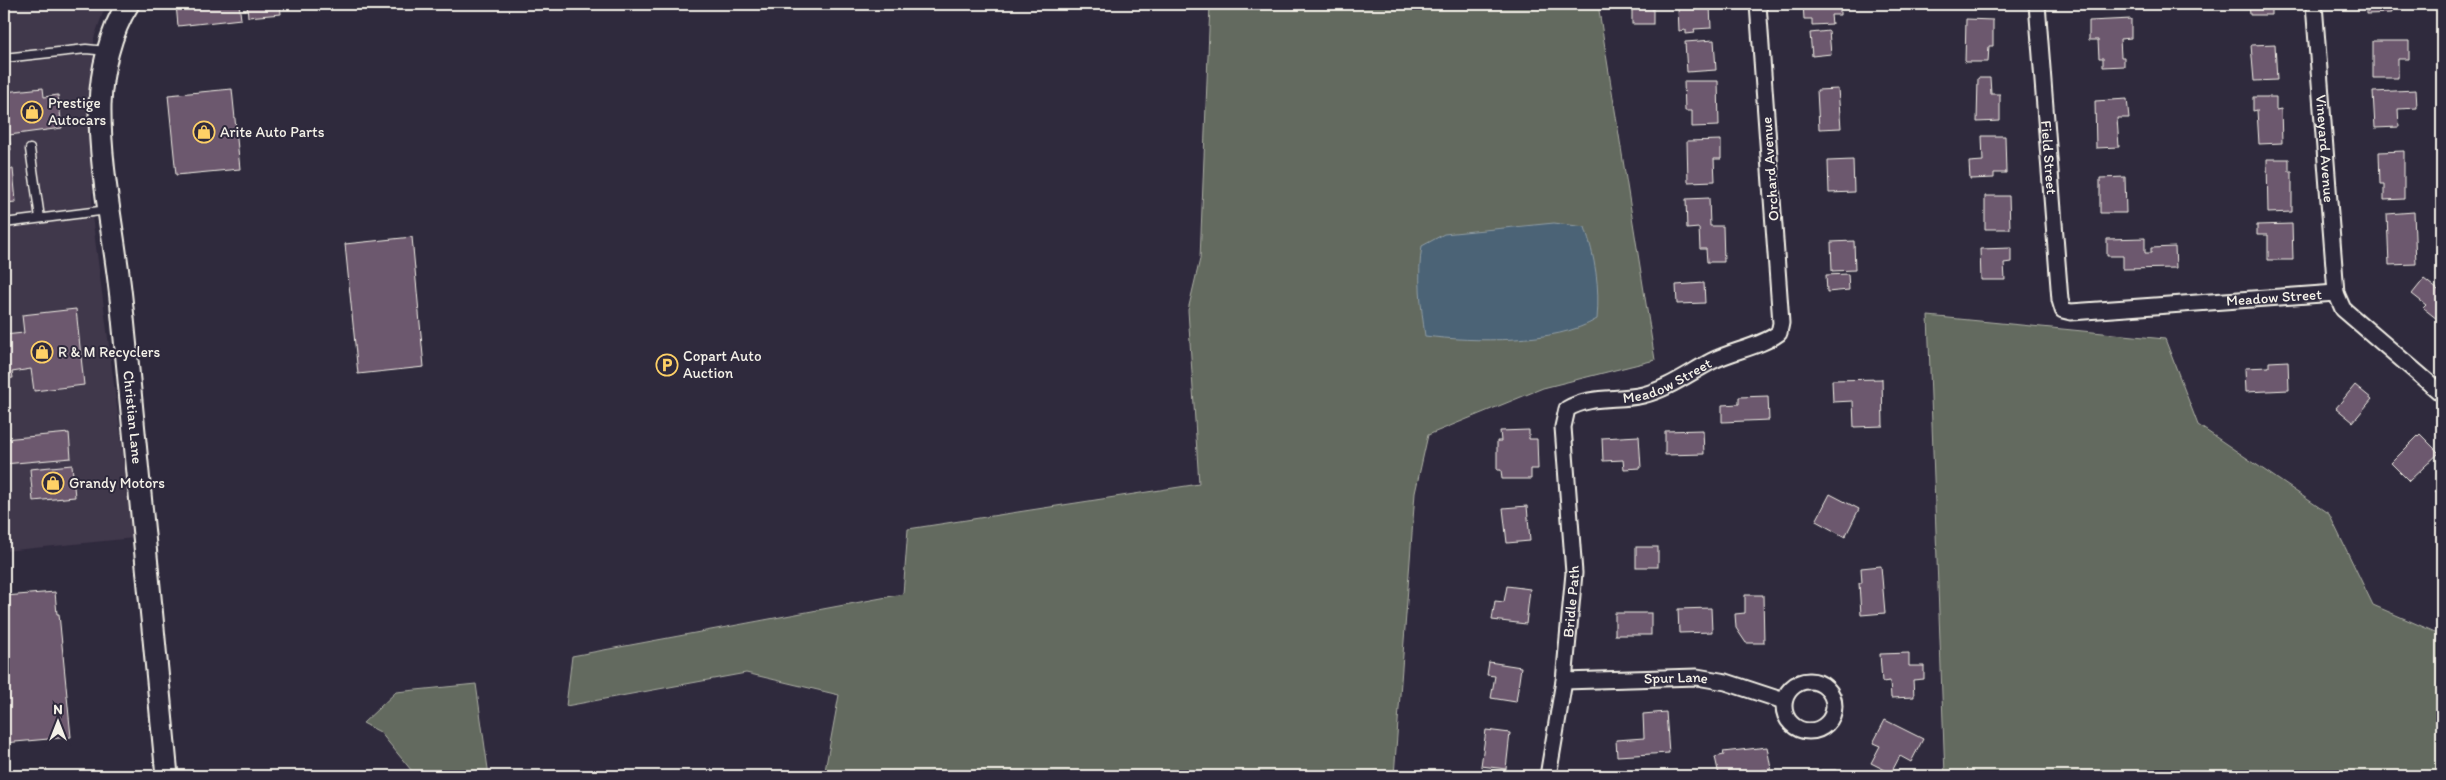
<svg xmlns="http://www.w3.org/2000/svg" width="2446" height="780" font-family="Itim,sans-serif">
  <rect width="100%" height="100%" fill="#2f2a3d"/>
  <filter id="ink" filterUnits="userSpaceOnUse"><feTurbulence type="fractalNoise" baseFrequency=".02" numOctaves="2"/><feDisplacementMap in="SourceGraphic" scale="10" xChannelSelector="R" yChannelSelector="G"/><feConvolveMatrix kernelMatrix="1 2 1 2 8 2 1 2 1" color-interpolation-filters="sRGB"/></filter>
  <g filter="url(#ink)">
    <polygon fill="#41384c" points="4,4 106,4 94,38 92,216 134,538 4,551"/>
    <g fill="#636b5f" stroke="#acaea4">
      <polygon points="1210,4 1598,4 1655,360 1543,388 1428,435 1415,493 1394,776 824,776 839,695 746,673 566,706 572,656 903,594 908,529 1199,484 1188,310 1200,259"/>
      <polygon points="1928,316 2165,339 2198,425 2329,514 2373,605 2442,635 2442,776 1945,776"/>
      <polygon points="476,684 489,776 416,776 380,732 363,723 396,692"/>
    </g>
    <path fill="#4b6376" stroke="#8f9ca4" d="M1554,223L1585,227C1595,258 1600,286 1597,319C1556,344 1473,342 1425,336C1421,306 1417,276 1422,246L1444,234Z"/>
    <g fill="#6c586e" stroke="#f4f1e8">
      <polygon points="176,4 239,4 241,19 178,26"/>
      <polygon points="247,4 280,4 281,14 248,17"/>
      <polygon points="1803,4 1840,4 1840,15 1831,15 1832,24 1812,25 1812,19 1804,19"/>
      <polygon points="2249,4 2271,4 2271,15 2250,15"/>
      <polygon points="2367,4 2392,4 2392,13 2367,14"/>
      <polygon points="1710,6 1711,28 1694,29 1695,33 1686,34 1686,30 1679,31 1678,8"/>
      <rect x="1632" y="8" width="21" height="16"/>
      <polygon points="1966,19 1993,20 1993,46 1989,46 1988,62 1965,62"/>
      <polygon points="2131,19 2131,38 2120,39 2121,57 2124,57 2124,66 2103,67 2103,58 2099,58 2098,40 2089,40 2089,21"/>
      <polygon points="1829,31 1831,54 1812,56 1810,33"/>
      <polygon points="1714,40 1716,70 1687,72 1685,42"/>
      <polygon points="2373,41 2409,41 2409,59 2398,59 2398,78 2373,78"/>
      <polygon points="2275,44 2277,80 2254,81 2251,45"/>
      <polygon points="1978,78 1990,78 1991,94 2000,94 2000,121 1977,122"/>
      <polygon points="1684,81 1718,81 1719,126 1692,127 1692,111 1685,111"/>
      <polygon points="43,88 44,97 58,95 62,128 9,135 11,150 4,151 4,92"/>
      <polygon points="232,89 240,169 176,175 168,95"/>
      <polygon points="1838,89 1841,128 1819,129 1817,90"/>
      <polygon points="2416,90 2417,108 2398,109 2399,127 2375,128 2373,92"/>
      <polygon points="2253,97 2276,97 2276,110 2281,109 2282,143 2259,144 2257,110 2253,111"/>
      <polygon points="2127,99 2129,118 2117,118 2119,147 2096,148 2095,101"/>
      <polygon points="1982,136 2005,136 2006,173 1994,173 1994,178 1970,179 1969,162 1983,161"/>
      <polygon points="1721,140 1721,159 1714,159 1715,181 1688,182 1687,141"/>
      <polygon points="2404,151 2404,199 2384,200 2384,184 2380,184 2379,152"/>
      <polygon points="2267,159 2289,159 2289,171 2292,171 2292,212 2268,213"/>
      <polygon points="1853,160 1854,192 1829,193 1828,161"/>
      <polygon points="13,169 16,202 4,203 4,170"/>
      <polygon points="2125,177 2126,213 2100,213 2100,178"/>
      <polygon points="1985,196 2009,196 2010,229 1985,229"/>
      <polygon points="1709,198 1710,226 1723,226 1724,262 1707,262 1706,249 1700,249 1699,228 1687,229 1686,199"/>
      <polygon points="2414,212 2416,264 2389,265 2387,214"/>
      <polygon points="2292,224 2293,260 2268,260 2268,235 2257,235 2257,225"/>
      <polygon points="412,237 424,367 358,374 345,244"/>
      <polygon points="2145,238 2145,253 2151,253 2151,248 2175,247 2176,268 2123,269 2123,256 2107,256 2107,239"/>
      <polygon points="1854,241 1855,270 1832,271 1831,242"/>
      <polygon points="2011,248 2011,262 2004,263 2005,280 1981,280 1980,249"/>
      <polygon points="1848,274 1849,290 1827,292 1826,275"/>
      <polygon points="2424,279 2442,293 2442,323 2423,308 2426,305 2412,294"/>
      <polygon points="1704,283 1705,303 1677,304 1676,285"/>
      <polygon points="76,309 84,385 34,391 31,369 12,372 13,378 4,379 4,335 24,333 22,315"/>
      <polygon points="2288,361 2289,390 2246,392 2245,368 2269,367 2269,362"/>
      <polygon points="1882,379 1883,426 1854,427 1853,401 1833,402 1832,380"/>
      <polygon points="2355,385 2372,399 2353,422 2336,408"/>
      <polygon points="1768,396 1769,420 1722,422 1722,405 1739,404 1739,397"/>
      <polygon points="1529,430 1529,439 1537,439 1538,469 1531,469 1531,479 1502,479 1501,470 1497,470 1497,441 1501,441 1500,431"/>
      <polygon points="1703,430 1704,454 1665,455 1665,431"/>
      <polygon points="69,433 71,458 4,464 4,439"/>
      <polygon points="2420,434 2439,453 2409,481 2391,463"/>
      <polygon points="1639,436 1641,468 1624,469 1623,460 1603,461 1602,438"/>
      <polygon points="72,465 75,497 33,501 30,469"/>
      <polygon points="2442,483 2442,499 2435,492"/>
      <polygon points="1830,494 1859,509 1845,537 1816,521"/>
      <polygon points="1527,506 1530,541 1507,543 1503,508"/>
      <rect x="1636" y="547" width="22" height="20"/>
      <polygon points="1881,566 1885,613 1861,615 1859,583 1862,583 1861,568"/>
      <polygon points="1507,586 1530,589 1526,624 1492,620 1495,601 1504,602"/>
      <polygon points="55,592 57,614 59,614 71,737 4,743 4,620 8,619 5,596"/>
      <polygon points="1745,595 1763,595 1764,643 1746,643 1736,628 1735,614 1745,613"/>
      <polygon points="1711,608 1712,632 1679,633 1678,609"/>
      <rect x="1615" y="613" width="36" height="22"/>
      <polygon points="1909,653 1909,666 1924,666 1924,679 1913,680 1914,697 1891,698 1890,681 1882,682 1880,654"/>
      <polygon points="1489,662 1521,667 1516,702 1491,698 1495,676 1487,675"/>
      <polygon points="1666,712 1669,753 1617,756 1616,740 1644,738 1643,714"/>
      <polygon points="1885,720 1923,739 1911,762 1900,756 1891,773 1871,763 1880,746 1873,743"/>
      <polygon points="1486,730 1510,733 1506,769 1481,766"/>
      <polygon points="1767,747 1771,769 1750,772 1751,776 1727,776 1727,774 1719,775 1715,757 1724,755 1723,752"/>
      <polygon points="1821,770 1837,770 1838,776 1821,776"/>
      <polygon points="1594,772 1624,776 1593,776"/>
    </g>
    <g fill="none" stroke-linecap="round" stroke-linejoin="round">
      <g stroke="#f4f1e8" stroke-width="11">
        <g id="service">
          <polyline points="4,58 86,49 107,51"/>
          <polyline points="30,149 40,218"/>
          <polyline points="4,223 108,210"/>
        </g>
      </g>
      <g stroke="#f4f1e8" stroke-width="19">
        <g id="minor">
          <path id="s1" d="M2037,4L2060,300L2063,310L2071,312L2336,293L2343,309L2442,394"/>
          <path id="s2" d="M2314,4L2336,293"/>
          <path id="s3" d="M1564,681L1697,677L1726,682L1784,701"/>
          <circle cx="1809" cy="706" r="25"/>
          <path id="s4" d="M1548,776L1564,681L1574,573L1563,427L1567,409C1590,395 1618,401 1643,395C1668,389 1689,373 1712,361C1734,350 1760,347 1779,333L1781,323L1758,4"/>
        </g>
      </g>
      <g stroke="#f4f1e8" stroke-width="25">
        <g id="secondary">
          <path id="s5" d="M128,4C110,32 101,72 100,105C99,172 116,241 122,308C138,464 152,620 167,776"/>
        </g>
      </g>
      <use href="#service" stroke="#2f2a3d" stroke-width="8"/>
      <use href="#minor" stroke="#2f2a3d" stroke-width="15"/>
      <use href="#secondary" stroke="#2f2a3d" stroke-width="21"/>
    </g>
  </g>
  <defs>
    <g id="shop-ring" transform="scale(1.125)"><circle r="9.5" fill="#2f2a3d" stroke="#ffd166" stroke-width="1.5"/><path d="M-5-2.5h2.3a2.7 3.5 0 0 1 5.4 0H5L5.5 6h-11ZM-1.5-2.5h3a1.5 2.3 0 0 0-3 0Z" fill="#ffd166"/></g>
    <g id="parking-ring" transform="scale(1.125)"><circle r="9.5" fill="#2f2a3d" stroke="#ffd166" stroke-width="1.5"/><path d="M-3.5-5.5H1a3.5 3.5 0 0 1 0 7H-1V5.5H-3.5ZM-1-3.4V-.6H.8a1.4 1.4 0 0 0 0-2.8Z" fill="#ffd166"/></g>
  </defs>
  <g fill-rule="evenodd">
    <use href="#shop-ring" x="32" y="112"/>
    <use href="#shop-ring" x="204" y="132"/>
    <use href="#shop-ring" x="42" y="352"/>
    <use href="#parking-ring" x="667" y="365"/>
    <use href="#shop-ring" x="53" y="483"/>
  </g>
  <g text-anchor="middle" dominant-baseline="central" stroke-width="4" stroke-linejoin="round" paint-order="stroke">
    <g font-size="15" fill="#f4f1e8" stroke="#2f2a3d" text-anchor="start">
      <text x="48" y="103">Prestige<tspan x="48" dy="17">Autocars</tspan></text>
      <text x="220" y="132">Arite Auto Parts</text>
      <text x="58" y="352">R &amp; M Recyclers</text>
      <text x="683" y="356">Copart Auto<tspan x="683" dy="17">Auction</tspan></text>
      <text x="69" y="483">Grandy Motors</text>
    </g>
    <g font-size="15" fill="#f4f1e8" stroke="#2f2a3d">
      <text stroke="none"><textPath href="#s2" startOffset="145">Vineyard Avenue</textPath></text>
      <text stroke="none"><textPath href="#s1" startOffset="154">Field Street</textPath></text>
      <text transform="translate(1770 169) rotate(-94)">Orchard Avenue</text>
      <text stroke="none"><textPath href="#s1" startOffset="519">Meadow Street</textPath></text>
      <text stroke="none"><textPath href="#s4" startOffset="475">Meadow Street</textPath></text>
      <text stroke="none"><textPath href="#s5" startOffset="420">Christian Lane</textPath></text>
      <text stroke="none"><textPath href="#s4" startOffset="176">Bridle Path</textPath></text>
      <text stroke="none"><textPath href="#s3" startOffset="112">Spur Lane</textPath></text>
    </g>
  </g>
  <rect width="2446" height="780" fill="none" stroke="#2f2a3d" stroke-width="20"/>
  <rect x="10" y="10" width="2426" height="760" fill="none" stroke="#f4f1e8" stroke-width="2" filter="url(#ink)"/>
  <g transform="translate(58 722)" stroke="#2f2a3d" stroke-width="4" paint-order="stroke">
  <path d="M0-4L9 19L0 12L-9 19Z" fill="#f4f1e8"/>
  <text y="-8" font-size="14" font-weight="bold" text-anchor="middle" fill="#f4f1e8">N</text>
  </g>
</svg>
